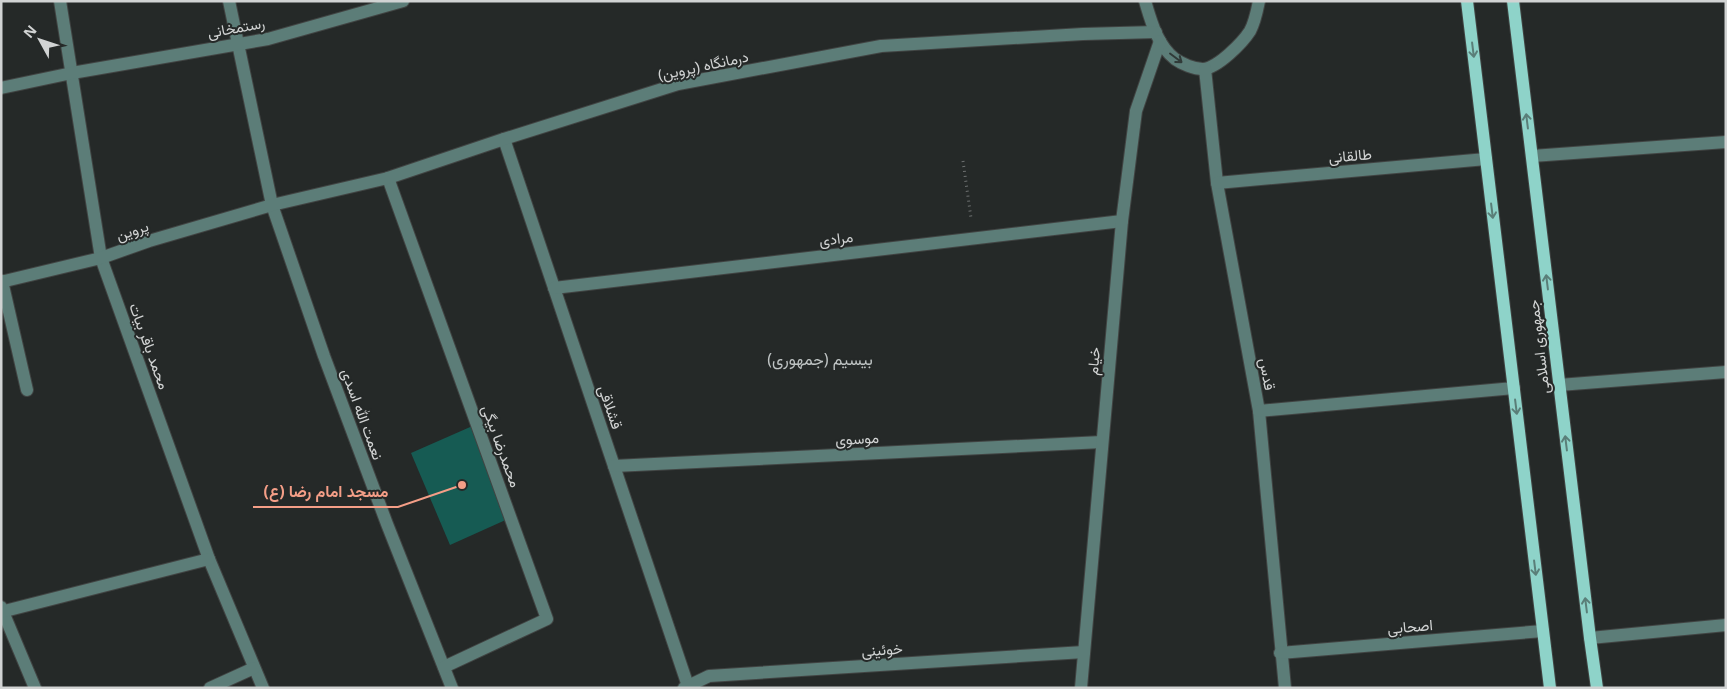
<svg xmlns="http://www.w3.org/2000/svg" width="1727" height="689" font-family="'Noto Sans',Vazirmatn,sans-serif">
  <rect width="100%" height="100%" fill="#252928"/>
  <polygon fill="#165b53" points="477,424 510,518 450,545 411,453"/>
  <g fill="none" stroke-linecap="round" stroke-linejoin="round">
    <g stroke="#414443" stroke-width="14">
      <g id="minor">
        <polyline points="60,1 101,258 209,559 263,688"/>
        <polyline points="229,1 272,205 324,356 387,524 452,688"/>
        <path d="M1145,1C1151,21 1157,45 1175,59C1182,64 1194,69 1203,69C1218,68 1243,42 1250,31C1255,22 1257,11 1259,1"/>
        <polyline points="1205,69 1217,183 1259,411 1285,688"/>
        <polyline points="1,88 72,73 268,39 403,1"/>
        <polyline points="504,139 688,686"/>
        <polyline points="1532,156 1726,142"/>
        <polyline points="388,178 547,619 444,667"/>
        <polyline points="1217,183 1486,159"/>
        <polyline points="2,281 27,390"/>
        <polyline points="1,282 101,258 149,241 272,205 388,178 504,139 678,84 881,46 1083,34 1156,32"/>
        <polyline points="554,288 1122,221"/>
        <polyline points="1559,385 1726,372"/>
        <polyline points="1259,411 1514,388"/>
        <polyline points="614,466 1102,442"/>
        <polyline points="1,607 35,688"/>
        <polyline points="1,612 209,559"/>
        <polyline points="1590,638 1726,625"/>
        <polyline points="1280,653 1543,631"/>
        <polyline points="210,688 254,668"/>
        <polyline points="684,688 709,676 1084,652"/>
        <polyline points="1081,688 1122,221 1136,111 1160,41"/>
      </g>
    </g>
    <g stroke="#414443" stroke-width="14">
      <g id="major">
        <polyline points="1467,1 1550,688"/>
        <polyline points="1513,1 1590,638 1597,688"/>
      </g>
    </g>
    <polyline stroke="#6d7070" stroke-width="3" stroke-dasharray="1 4" stroke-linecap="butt" points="963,161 971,218"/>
    <use href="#minor" stroke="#5c7d78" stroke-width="12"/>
    <use href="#major" stroke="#8ed3c9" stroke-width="12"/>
  </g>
  <defs><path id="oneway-shaft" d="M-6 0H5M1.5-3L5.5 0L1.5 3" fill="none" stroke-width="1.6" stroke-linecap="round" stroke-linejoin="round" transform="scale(1.25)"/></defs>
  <g stroke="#5a7e78">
    <use href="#oneway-shaft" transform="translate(1473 50) rotate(83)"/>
    <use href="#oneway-shaft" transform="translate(1527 121) rotate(-97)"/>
    <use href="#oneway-shaft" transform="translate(1492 211) rotate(83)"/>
    <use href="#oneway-shaft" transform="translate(1547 282) rotate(-97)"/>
    <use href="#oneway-shaft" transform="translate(1516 407) rotate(83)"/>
    <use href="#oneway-shaft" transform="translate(1566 443) rotate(-97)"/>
    <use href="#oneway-shaft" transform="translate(1535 568) rotate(83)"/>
    <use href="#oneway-shaft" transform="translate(1586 605) rotate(-97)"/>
  </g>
  <use stroke="#303a38" href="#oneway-shaft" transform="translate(1176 58) rotate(37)"/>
  <g text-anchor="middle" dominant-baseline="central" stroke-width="4" stroke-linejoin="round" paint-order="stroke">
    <g font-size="15" fill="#d1d3d3" stroke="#252928">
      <text transform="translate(236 27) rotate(-10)">رستمخانی</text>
      <text transform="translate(703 65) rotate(-12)">درمانگاه (پروین)</text>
      <text transform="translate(1350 155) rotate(-5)">طالقانی</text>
      <text transform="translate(132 230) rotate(-19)">پروین</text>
      <text transform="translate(836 238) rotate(-7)">مرادی</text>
      <text transform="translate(150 346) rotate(70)">محمد باقر بیات</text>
      <text transform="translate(1538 347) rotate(-97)">جمهوری اسلامی</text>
      <text transform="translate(1093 361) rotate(-85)">خیام</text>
      <text transform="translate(1268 374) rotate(80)">قدس</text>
      <text transform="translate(611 407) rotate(71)">قشلاقی</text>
      <text transform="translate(363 414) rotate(70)">نعمت الله اسدی</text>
      <text transform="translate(857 438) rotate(-3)">موسوی</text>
      <text transform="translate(502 446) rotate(70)">محمدرضا بیگی</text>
      <text transform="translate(1410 626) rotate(-5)">اصحابی</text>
      <text transform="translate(882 649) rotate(-4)">خوئینی</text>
    </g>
    <g font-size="16" fill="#bfc4c4" stroke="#252928">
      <text x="820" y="359">(بیسیم (جمهوری</text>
    </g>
  </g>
  <path fill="none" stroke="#f49e87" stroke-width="2" d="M462 485L398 507H253"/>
  <circle fill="#f49e87" stroke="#252928" stroke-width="2" cx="462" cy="485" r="5"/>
  <g font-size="16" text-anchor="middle" font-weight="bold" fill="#f49e87" stroke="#252928" stroke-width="4" stroke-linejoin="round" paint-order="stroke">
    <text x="326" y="497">مسجد امام رضا (ع)</text>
  </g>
  <rect width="1727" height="689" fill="none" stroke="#d1d3d3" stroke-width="5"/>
  <g transform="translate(40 40) rotate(310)" stroke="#252928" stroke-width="4" paint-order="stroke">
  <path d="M0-4L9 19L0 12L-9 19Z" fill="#d1d3d3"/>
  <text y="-8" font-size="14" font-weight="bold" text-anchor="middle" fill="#d1d3d3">N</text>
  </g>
</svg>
